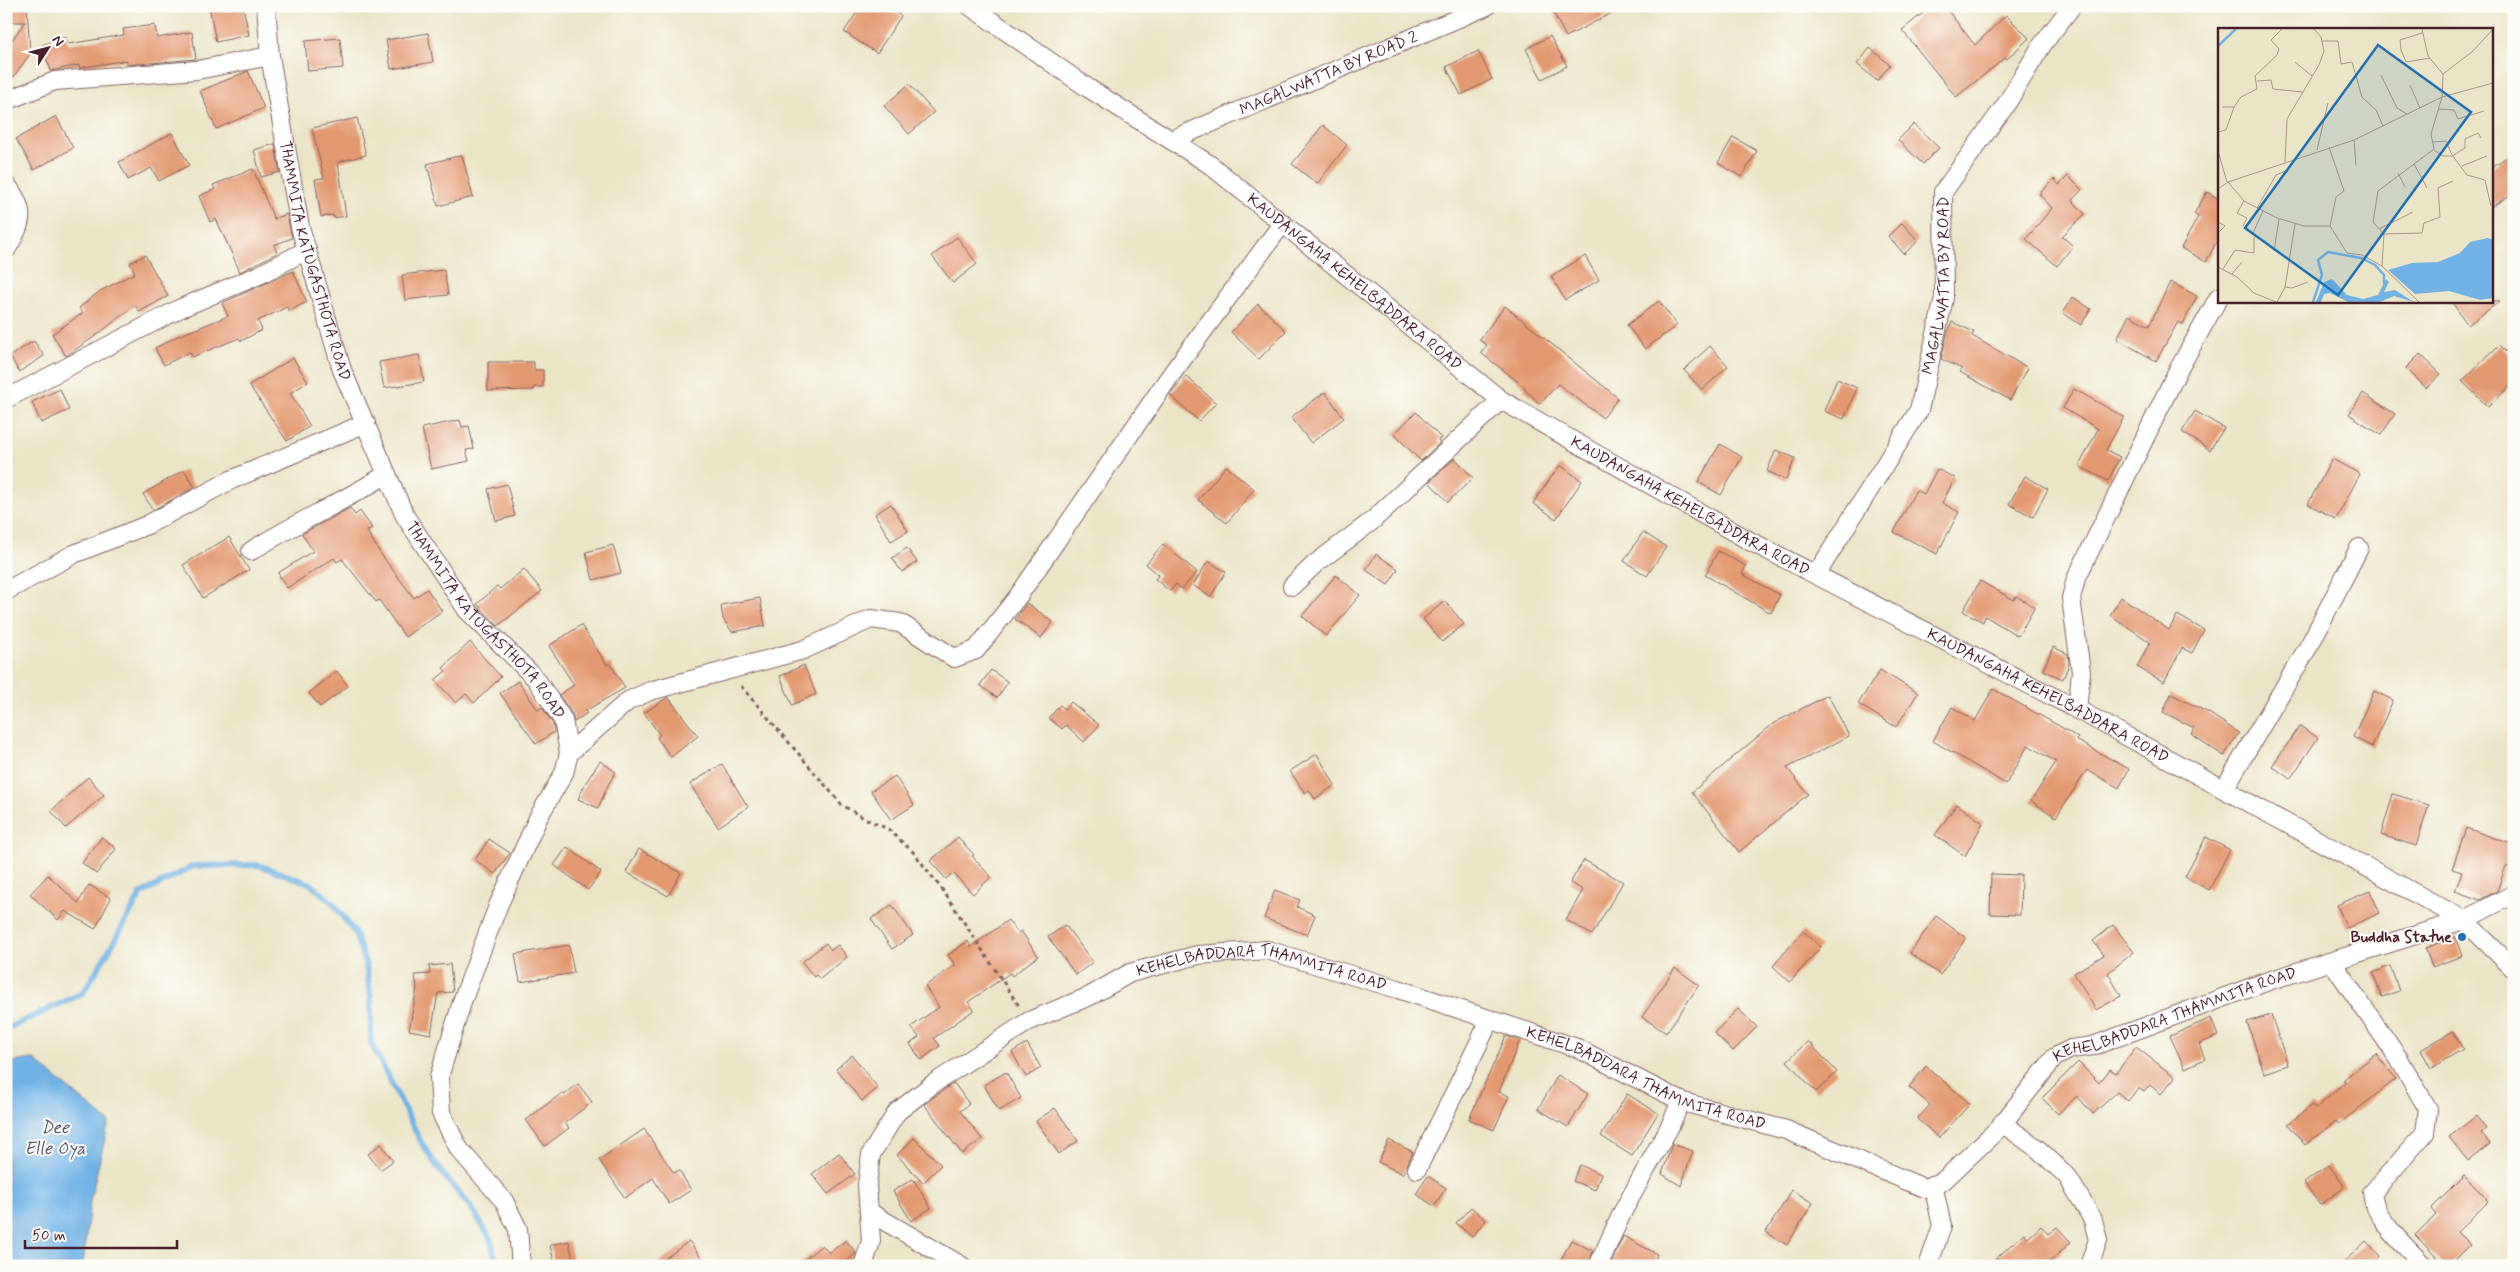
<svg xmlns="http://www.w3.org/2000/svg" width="2520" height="1272" font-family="Mynerve,sans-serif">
  <rect width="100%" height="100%" fill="#fdfcf7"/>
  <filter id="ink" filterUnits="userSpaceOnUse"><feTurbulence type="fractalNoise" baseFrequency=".02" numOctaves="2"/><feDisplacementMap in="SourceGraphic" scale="10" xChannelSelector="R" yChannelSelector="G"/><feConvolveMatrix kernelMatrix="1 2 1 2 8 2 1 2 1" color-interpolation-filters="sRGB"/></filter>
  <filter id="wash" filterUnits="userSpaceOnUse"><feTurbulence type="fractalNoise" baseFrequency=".0096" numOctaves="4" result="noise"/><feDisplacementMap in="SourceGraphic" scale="20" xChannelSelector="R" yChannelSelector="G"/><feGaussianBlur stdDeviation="1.12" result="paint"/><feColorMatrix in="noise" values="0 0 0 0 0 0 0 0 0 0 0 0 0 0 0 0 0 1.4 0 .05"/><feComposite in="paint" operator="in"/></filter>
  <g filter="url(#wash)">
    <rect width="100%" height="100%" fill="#ebe5c7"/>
    <polygon fill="#70b2e5" stroke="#5d6888" points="33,1059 109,1122 90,1200 83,1266 8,1266 6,1063"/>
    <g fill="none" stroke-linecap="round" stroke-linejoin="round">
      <polyline stroke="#70b2e5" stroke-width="6" points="6,1029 83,993 114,942 141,894 193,866 258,865 309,883 332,902 355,933 366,966 371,998 371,1043 422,1144 441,1172 470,1206 490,1238 497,1266"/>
    </g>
    <g id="blocks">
      <g fill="#e29870">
        <polygon points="6,6 27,6 30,54 6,87 6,48 25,22 6,22"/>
        <polygon points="209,6 243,6 249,35 216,42"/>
        <polygon points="861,6 886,6 901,16 877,53 844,32"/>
        <polygon points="1550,6 1625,6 1566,37"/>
        <polygon points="1932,6 1944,6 1975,45 2006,15 2029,38 2007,59 2005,58 1956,97 1902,30"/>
        <polygon points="155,25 157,38 192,32 196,59 127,65 127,60 79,68 79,65 51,71 42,45 66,37 68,44 124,35 123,29"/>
        <polygon points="428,33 433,62 391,69 386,40"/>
        <polygon points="1550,36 1567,66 1542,79 1526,49"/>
        <polygon points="340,38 343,68 308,71 305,41"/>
        <polygon points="1870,48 1890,65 1877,81 1857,64"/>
        <polygon points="1478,51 1492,79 1461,95 1446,67"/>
        <polygon points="248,71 264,108 216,129 200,91"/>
        <polygon points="909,84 934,112 909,134 884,106"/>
        <polygon points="56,116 73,148 34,170 16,139"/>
        <polygon points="357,118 366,155 338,162 346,216 334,218 333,215 321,217 315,179 324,178 312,128"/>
        <polygon points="1914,124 1939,148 1923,164 1898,140"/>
        <polygon points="1323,125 1347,145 1317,184 1292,164"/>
        <polygon points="172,133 189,165 159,181 151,168 128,180 119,162"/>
        <polygon points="1733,137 1757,151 1742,177 1718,163"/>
        <polygon points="275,144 280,172 261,177 254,150"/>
        <polygon points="2514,153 2514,193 2491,207 2491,167"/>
        <polygon points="462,155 473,197 438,206 427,164"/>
        <polygon points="253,169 274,219 287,214 292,238 274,245 277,253 240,272 216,219 210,222 199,196 215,189 213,185"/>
        <polygon points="2068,176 2082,190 2072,200 2085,214 2062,236 2073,246 2057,266 2026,239 2052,208 2039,194 2054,179 2059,185"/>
        <polygon points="2207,192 2219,199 2219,237 2206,262 2181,248 2198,217 2194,214"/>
        <polygon points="1902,223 1918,241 1904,254 1888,236"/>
        <polygon points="957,237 977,264 953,283 932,256"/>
        <polygon points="145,255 168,296 139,312 135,305 97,335 66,356 52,334 83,313 79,308 100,291 135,273 130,263"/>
        <polygon points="1585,256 1599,280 1565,300 1551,276"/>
        <polygon points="444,270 448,295 405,300 402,275"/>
        <polygon points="293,271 307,302 289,311 287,307 258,321 262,330 241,341 239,338 192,357 190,352 164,365 155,348 178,336 228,316 222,303"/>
        <polygon points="2170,282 2197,296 2183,324 2178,322 2156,361 2117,339 2129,315 2149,326"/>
        <polygon points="2073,297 2091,309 2081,325 2063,313"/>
        <polygon points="1659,301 1677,325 1645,349 1627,325"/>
        <polygon points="2451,301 2500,301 2468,325"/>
        <polygon points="1258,304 1286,331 1259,359 1231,332"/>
        <polygon points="1505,306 1618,398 1603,418 1558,384 1540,404 1524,389 1525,387 1481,353 1487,345 1479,340"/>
        <polygon points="1952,322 1974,332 1972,336 2028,368 2010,400 1960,372 1962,369 1941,359 1947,334"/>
        <polygon points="34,341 44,356 19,372 10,356"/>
        <polygon points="2499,345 2514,360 2514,382 2488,407 2462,381"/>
        <polygon points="1710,346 1728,366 1702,390 1684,370"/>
        <polygon points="2420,354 2441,374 2426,388 2406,368"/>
        <polygon points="419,355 424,382 384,388 379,362"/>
        <polygon points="293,358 308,382 290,393 310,426 287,441 249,385"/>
        <polygon points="488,362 534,362 534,370 543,370 543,387 534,387 534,390 488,391"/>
        <polygon points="1186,376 1216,403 1199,421 1170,395"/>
        <polygon points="1837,379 1857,388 1844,419 1824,411"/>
        <polygon points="60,389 69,410 41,423 32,402"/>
        <polygon points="2074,389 2124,417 2106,450 2120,457 2108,481 2079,466 2098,429 2063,408"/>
        <polygon points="1325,392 1344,418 1311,443 1291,417"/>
        <polygon points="2363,393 2395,414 2381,435 2349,414"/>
        <polygon points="2195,411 2224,428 2210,450 2182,432"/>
        <polygon points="1416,412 1441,438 1438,440 1440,443 1421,461 1394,434"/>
        <polygon points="460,420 462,427 469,426 474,449 466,450 469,461 431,469 422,428"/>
        <polygon points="1720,444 1742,457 1721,495 1698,482"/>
        <polygon points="1776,450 1795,458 1786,480 1767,471"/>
        <polygon points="1455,458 1473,478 1448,502 1429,482"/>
        <polygon points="2332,459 2360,474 2336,519 2308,504"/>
        <polygon points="1560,465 1582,481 1556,519 1533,503"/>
        <polygon points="1226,466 1254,489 1227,523 1198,500"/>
        <polygon points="1937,469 1955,478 1942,503 1959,512 1937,554 1894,532 1916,490 1924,494"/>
        <polygon points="184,470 195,487 153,510 143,494"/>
        <polygon points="2025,476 2048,489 2033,517 2009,504"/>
        <polygon points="507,484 515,516 496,521 488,489"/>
        <polygon points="891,504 908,531 891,541 875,514"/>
        <polygon points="350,508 355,515 360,511 372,528 367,531 380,553 414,598 427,589 442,611 405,637 379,600 376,602 342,559 337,562 334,558 287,588 278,573 313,551 302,534"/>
        <polygon points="1643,532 1666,547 1647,576 1624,561"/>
        <polygon points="229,537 249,570 203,598 183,565"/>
        <polygon points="1163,544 1197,572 1182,589 1176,584 1170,591 1155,579 1159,575 1146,564"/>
        <polygon points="613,545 621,573 593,580 586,552"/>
        <polygon points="907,548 917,562 902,572 892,558"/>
        <polygon points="1718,551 1746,566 1742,574 1780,595 1771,613 1705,575"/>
        <polygon points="1376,554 1398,569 1388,585 1366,570"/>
        <polygon points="1208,561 1226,572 1210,597 1193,585"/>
        <polygon points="524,569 542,591 498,626 477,604 497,586 500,589"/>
        <polygon points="1336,575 1360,595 1326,636 1302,616"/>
        <polygon points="1980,581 2014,600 2016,596 2035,607 2018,636 1985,616 1983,622 1963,611"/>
        <polygon points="2121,597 2169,630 2177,615 2204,630 2192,653 2182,648 2164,682 2137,667 2150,642 2110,615"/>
        <polygon points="760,598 765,626 732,632 723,619 721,605"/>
        <polygon points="1445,601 1464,624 1442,642 1423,619"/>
        <polygon points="1027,603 1053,622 1041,638 1015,619"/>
        <polygon points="581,625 607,665 610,663 625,688 585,711 587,713 574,722 572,714 559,695 574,685 549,646"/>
        <polygon points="470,642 501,677 474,703 466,694 456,703 435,680 446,671 443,668"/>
        <polygon points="2053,647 2068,654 2069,664 2063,679 2043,670"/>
        <polygon points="804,665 816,694 792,705 780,676"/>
        <polygon points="991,670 1008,682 997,698 980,685"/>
        <polygon points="1880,670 1918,693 1896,727 1858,704"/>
        <polygon points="337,671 348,686 320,707 309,693"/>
        <polygon points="518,681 538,710 542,707 553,724 554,732 536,744 500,693"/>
        <polygon points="1993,689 2061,727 2078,738 2076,740 2129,769 2119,788 2087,770 2056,817 2031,801 2056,762 2028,745 2006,784 1933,741 1952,707 1975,721"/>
        <polygon points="2374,691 2393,700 2372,747 2353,737"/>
        <polygon points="2171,694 2209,713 2239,733 2224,756 2191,734 2194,728 2163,712"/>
        <polygon points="1828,695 1849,736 1787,768 1808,794 1739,852 1692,792 1774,723"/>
        <polygon points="668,697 698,736 671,757 657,738 660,735 644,713"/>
        <polygon points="1071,702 1099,725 1084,742 1066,725 1062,729 1049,718 1060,705 1065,709"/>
        <polygon points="2300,726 2318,738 2290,779 2272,766"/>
        <polygon points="1317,754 1335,785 1315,799 1309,790 1305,793 1290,771"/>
        <polygon points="600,761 616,772 609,783 598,808 578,799 586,782"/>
        <polygon points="722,764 748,807 718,827 690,784"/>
        <polygon points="895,776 914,805 891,820 871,791"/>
        <polygon points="88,777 104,795 66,828 51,811"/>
        <polygon points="2393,794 2429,805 2416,846 2381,835"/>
        <polygon points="1957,804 1983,823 1965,856 1935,835"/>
        <polygon points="2466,828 2514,845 2514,869 2506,866 2497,891 2480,900 2455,891 2462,872 2452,869"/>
        <polygon points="102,837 116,849 96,874 82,863"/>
        <polygon points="958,837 974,855 972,856 991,877 973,894 953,873 946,879 930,861"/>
        <polygon points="2206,837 2230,850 2209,890 2185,877"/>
        <polygon points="489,839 510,853 495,874 475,860"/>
        <polygon points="567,847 601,872 588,890 554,865"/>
        <polygon points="639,849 681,873 668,896 626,872"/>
        <polygon points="1584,860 1623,882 1592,935 1566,920 1583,890 1570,883"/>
        <polygon points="1991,874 2021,875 2020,915 1990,914"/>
        <polygon points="48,875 78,903 89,885 111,898 95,929 65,911 58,920 30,894"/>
        <polygon points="1275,890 1300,900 1297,907 1315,915 1307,935 1264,918"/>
        <polygon points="2370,891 2380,913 2347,928 2337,905"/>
        <polygon points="892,905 913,935 892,949 871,919"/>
        <polygon points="1936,916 1966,938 1940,975 1910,953"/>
        <polygon points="1008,920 1018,933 1021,931 1038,956 1012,976 1010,973 968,1002 974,1010 934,1038 940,1046 921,1060 910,1044 919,1037 911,1027 939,1007 925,986 955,965 948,955 968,941 971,947"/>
        <polygon points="1065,925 1093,962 1076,975 1048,937"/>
        <polygon points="2113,925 2134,952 2108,973 2121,996 2096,1010 2074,973 2104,955 2093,941"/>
        <polygon points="1803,931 1821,947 1790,982 1773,966"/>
        <polygon points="2455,937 2462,956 2432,967 2425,948"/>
        <polygon points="826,943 831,950 838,945 847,957 820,979 816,975 814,977 802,962"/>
        <polygon points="569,945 574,973 520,982 515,954"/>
        <polygon points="450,964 453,992 438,993 431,1034 409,1030 417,988 415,975 430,974 429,966"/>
        <polygon points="2390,966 2399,991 2382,997 2373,973"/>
        <polygon points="1675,968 1699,985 1666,1033 1642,1017"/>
        <polygon points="1738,1009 1757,1027 1733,1051 1714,1033"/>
        <polygon points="2271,1015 2288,1065 2264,1073 2247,1022"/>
        <polygon points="2211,1018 2218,1036 2199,1044 2205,1059 2185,1068 2170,1036"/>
        <polygon points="2453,1031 2463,1049 2431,1068 2421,1050"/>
        <polygon points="1506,1036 1520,1040 1499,1092 1509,1096 1494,1130 1469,1119"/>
        <polygon points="1808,1041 1837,1072 1816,1092 1787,1061"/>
        <polygon points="1027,1043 1041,1068 1026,1077 1012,1052"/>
        <polygon points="2136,1047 2175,1077 2161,1094 2150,1085 2144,1092 2138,1088 2128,1101 2117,1092 2093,1114 2077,1096 2058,1114 2042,1098 2078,1062 2099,1083 2110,1069 2116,1073"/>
        <polygon points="2376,1054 2396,1079 2339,1124 2336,1121 2305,1145 2288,1124 2312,1105 2315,1109 2346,1082 2343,1080"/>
        <polygon points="852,1055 878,1088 862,1101 836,1069"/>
        <polygon points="1926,1066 1970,1104 1939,1138 1917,1119 1930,1105 1909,1087"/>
        <polygon points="1006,1072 1021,1098 999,1111 984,1085"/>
        <polygon points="1558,1075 1588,1094 1568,1127 1538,1109"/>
        <polygon points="954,1083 969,1104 960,1111 982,1139 962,1154 924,1104"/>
        <polygon points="578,1084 592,1102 565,1123 569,1128 545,1146 526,1120 562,1093 564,1095"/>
        <polygon points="1627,1094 1658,1113 1632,1156 1601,1136"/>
        <polygon points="1055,1108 1078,1141 1059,1154 1036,1121"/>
        <polygon points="2476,1116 2486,1129 2481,1133 2490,1144 2468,1161 2449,1137"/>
        <polygon points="644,1129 674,1173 679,1170 691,1190 669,1204 653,1178 625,1198 599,1160"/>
        <polygon points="914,1138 941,1165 923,1183 897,1155"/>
        <polygon points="1389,1140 1413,1152 1403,1174 1378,1162"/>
        <polygon points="381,1144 393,1161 380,1170 368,1154"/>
        <polygon points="1672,1144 1693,1151 1681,1186 1662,1174"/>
        <polygon points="839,1153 855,1174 828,1194 812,1174"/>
        <polygon points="1580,1165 1601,1174 1595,1190 1573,1181"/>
        <polygon points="2329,1165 2345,1187 2320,1205 2304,1183"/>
        <polygon points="1428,1176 1446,1188 1434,1206 1416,1194"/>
        <polygon points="2464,1176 2489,1201 2457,1232 2470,1245 2449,1266 2445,1266 2415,1235 2436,1215 2431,1209"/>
        <polygon points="913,1179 931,1208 911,1221 893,1191"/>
        <polygon points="1792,1190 1813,1203 1787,1245 1766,1232"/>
        <polygon points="1471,1207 1486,1220 1472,1237 1456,1223"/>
        <polygon points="2041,1226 2048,1234 2057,1227 2071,1242 2045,1266 1988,1266 2024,1233 2028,1238"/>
        <polygon points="1623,1236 1657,1254 1653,1266 1610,1266"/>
        <polygon points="846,1240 856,1253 842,1266 797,1266 822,1245 829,1253"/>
        <polygon points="1571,1240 1593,1251 1588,1266 1558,1266"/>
        <polygon points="569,1241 574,1266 555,1266 550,1245"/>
        <polygon points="689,1241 707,1266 655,1266"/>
        <polygon points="2366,1241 2380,1256 2370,1266 2340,1266"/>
      </g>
    </g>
  </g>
  <g filter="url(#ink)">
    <use href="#blocks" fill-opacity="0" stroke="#826462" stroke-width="1"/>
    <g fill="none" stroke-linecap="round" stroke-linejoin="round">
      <g stroke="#826462" stroke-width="20">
        <g id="minor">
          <path id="s1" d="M266,6L270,56L300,227L342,370L405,516L467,610L536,679L563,720L569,753L564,773L539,816L498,906L463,999L439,1077L441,1113L459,1149L504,1201L518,1229L521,1266"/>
          <path id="s2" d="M970,6L1088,88L1209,164L1501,400L1748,540L2071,706L2464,920L2514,969"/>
          <polyline points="6,101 55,81 197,70 270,56"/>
          <path id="s3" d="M1171,140L1487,6"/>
          <path d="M6,184C27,211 23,222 6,250"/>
          <polyline points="6,399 181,308 259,275 307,250"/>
          <path d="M251,551C295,523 343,502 387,474"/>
          <path id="s4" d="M1816,575L1919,410L1944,298L1943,192L2005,106L2042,45L2072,6"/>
          <polyline points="1292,586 1315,564 1372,521 1501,400"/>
          <polyline points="6,591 74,554 147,525 231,480 366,423"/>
          <polyline points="2077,710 2081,672 2071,598 2076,579 2177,372 2219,297"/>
          <polyline points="569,753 628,701 650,691 803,650 871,619 900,623 954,658 976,650 1019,595 1170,376 1282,224"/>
          <polyline points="2224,789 2310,644 2359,548"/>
          <path d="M2332,962L2399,1059L2428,1109L2425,1133L2372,1193C2375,1221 2406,1246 2424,1266"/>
          <polyline points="2002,1123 2038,1149 2067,1176 2093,1220 2098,1240 2089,1266"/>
          <polyline points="1417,1169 1490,1020"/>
          <polyline points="869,1212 962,1266"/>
          <path id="s5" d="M863,1266L871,1241L867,1185L871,1154L897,1112L933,1084L1029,1021L1090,996L1130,973L1198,955L1267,950L1398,989L1577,1048L1683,1102L1786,1130L1924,1188L1942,1182L1999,1128L2055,1057L2071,1049L2093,1046L2271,980L2464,920L2514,894"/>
          <polyline points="1598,1266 1623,1211 1670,1126 1681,1101"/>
          <polyline points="1928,1266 1942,1226 1933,1185"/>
        </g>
      </g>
      <polyline stroke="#826462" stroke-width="3" stroke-dasharray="4 4" stroke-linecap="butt" points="741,686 842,805 864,818 888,829 914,853 944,892 1019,1006"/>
      <use href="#minor" stroke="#fff" stroke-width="18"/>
    </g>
  </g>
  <circle fill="#1f6fb2" stroke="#fdfcf7" stroke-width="2" cx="2462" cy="937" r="5"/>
  <g text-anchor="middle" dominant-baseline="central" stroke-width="4" stroke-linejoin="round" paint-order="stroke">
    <g font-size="16" fill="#4a1f2b" stroke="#fdfcf7">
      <text stroke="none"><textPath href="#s3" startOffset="171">MAGALWATTA BY ROAD 2</textPath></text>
      <text stroke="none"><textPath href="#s1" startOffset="260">THAMMITA KATUGASTHOTA ROAD</textPath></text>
      <text stroke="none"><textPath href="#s2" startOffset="474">KAUDANGAHA KEHELBADDARA ROAD</textPath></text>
      <text stroke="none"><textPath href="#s4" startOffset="321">MAGALWATTA BY ROAD</textPath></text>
      <text stroke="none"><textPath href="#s2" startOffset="879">KAUDANGAHA KEHELBADDARA ROAD</textPath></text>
      <text stroke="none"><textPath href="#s1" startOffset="664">THAMMITA KATUGASTHOTA ROAD</textPath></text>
      <text stroke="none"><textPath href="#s2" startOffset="1284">KAUDANGAHA KEHELBADDARA ROAD</textPath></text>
      <text stroke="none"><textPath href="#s5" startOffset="571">KEHELBADDARA THAMMITA ROAD</textPath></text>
      <text stroke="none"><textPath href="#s5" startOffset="1591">KEHELBADDARA THAMMITA ROAD</textPath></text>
      <text stroke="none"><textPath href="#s5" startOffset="976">KEHELBADDARA THAMMITA ROAD</textPath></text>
    </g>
    <g font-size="16" font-weight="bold" fill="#4a1f2b" stroke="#fdfcf7" text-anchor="end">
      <text x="2452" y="937">Buddha Statue</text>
    </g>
    <g font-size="18" font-style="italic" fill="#595a75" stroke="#fdfcf7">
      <text x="55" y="1128">Dee<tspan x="55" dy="21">Elle Oya</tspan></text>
    </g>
  </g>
  <g transform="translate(2218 28)">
    <rect width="275" height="275" fill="#ebe5c7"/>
    <path d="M270,210L275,212V270L262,272L231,263L197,266L170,242L194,235L220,234L242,225L252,214ZM114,251L129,267L145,271L160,267L168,251L171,254L166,264L177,262L196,274L176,268L162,274H130L112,265L106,266L103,274H98L106,254Z" fill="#70b2e5"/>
    <path fill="none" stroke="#70b2e5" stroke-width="2.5" d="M0,18L18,1M95,274L104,247L100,232L110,224L143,230L157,237L166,247V256"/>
    <path fill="none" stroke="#ab9689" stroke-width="1" d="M204,5L182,12L183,22L188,34L212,30M104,13H120L123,36L134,34L144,69L158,82L165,98M77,34L94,48M225,46L255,23L275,1M163,47L179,80L189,86M39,53L53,52L55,61L84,64M192,57L202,80M4,79H16L23,69L39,61L37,48L59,27L61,21L53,12L64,1M220,81L236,82L240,91L266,83M0,104L8,102L16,79M136,112L138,137M215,114L228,113L234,127L249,147L267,152L273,178M111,119L126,163L118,169L112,198M99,122L110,75M216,122L225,128H234M0,123L9,154M234,128L247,120V111L260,105L263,110M67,134L69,91L101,37L106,23L103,9L96,1M196,136L209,160M244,138L269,128M180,145L187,159M10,154L26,173L59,190L86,198H112L129,225L144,227L164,238L201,274M0,161L10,154L136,112L224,69L275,55M39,180L58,147L70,142M45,183L35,205L46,214M25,198L29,190L19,185L26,173M161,201L195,184M0,205L7,198L0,194M166,206L204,205L206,195L222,189L220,160L235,153M56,223L61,191M164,238L166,206L155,194L160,163L216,121L213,106L224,69L225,46L210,28L204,1M0,239L19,249L36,265L58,274M5,241L17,222L36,225V209M14,246L24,234M67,259L74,260L90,254M59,274L67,259L77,196"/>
    <path fill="#1f6fb2" fill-opacity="0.15" stroke="#1f6fb2" stroke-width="2.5" d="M160,17L253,84L120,267L27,200Z"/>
    <rect width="275" height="275" fill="none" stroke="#4a1f2b" stroke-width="2.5"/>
  </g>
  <rect width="2520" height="1272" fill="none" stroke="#fdfcf7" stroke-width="25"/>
  <g transform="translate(48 48) rotate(54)" stroke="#fdfcf7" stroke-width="4" paint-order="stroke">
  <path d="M0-4L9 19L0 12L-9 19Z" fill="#4a1f2b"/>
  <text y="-8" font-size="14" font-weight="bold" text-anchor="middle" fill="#4a1f2b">N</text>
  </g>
  <path d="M25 1240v8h152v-8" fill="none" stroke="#4a1f2b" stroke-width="2.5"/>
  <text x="32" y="1240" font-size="15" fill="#4a1f2b" stroke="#fdfcf7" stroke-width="4" paint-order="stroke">50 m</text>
</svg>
